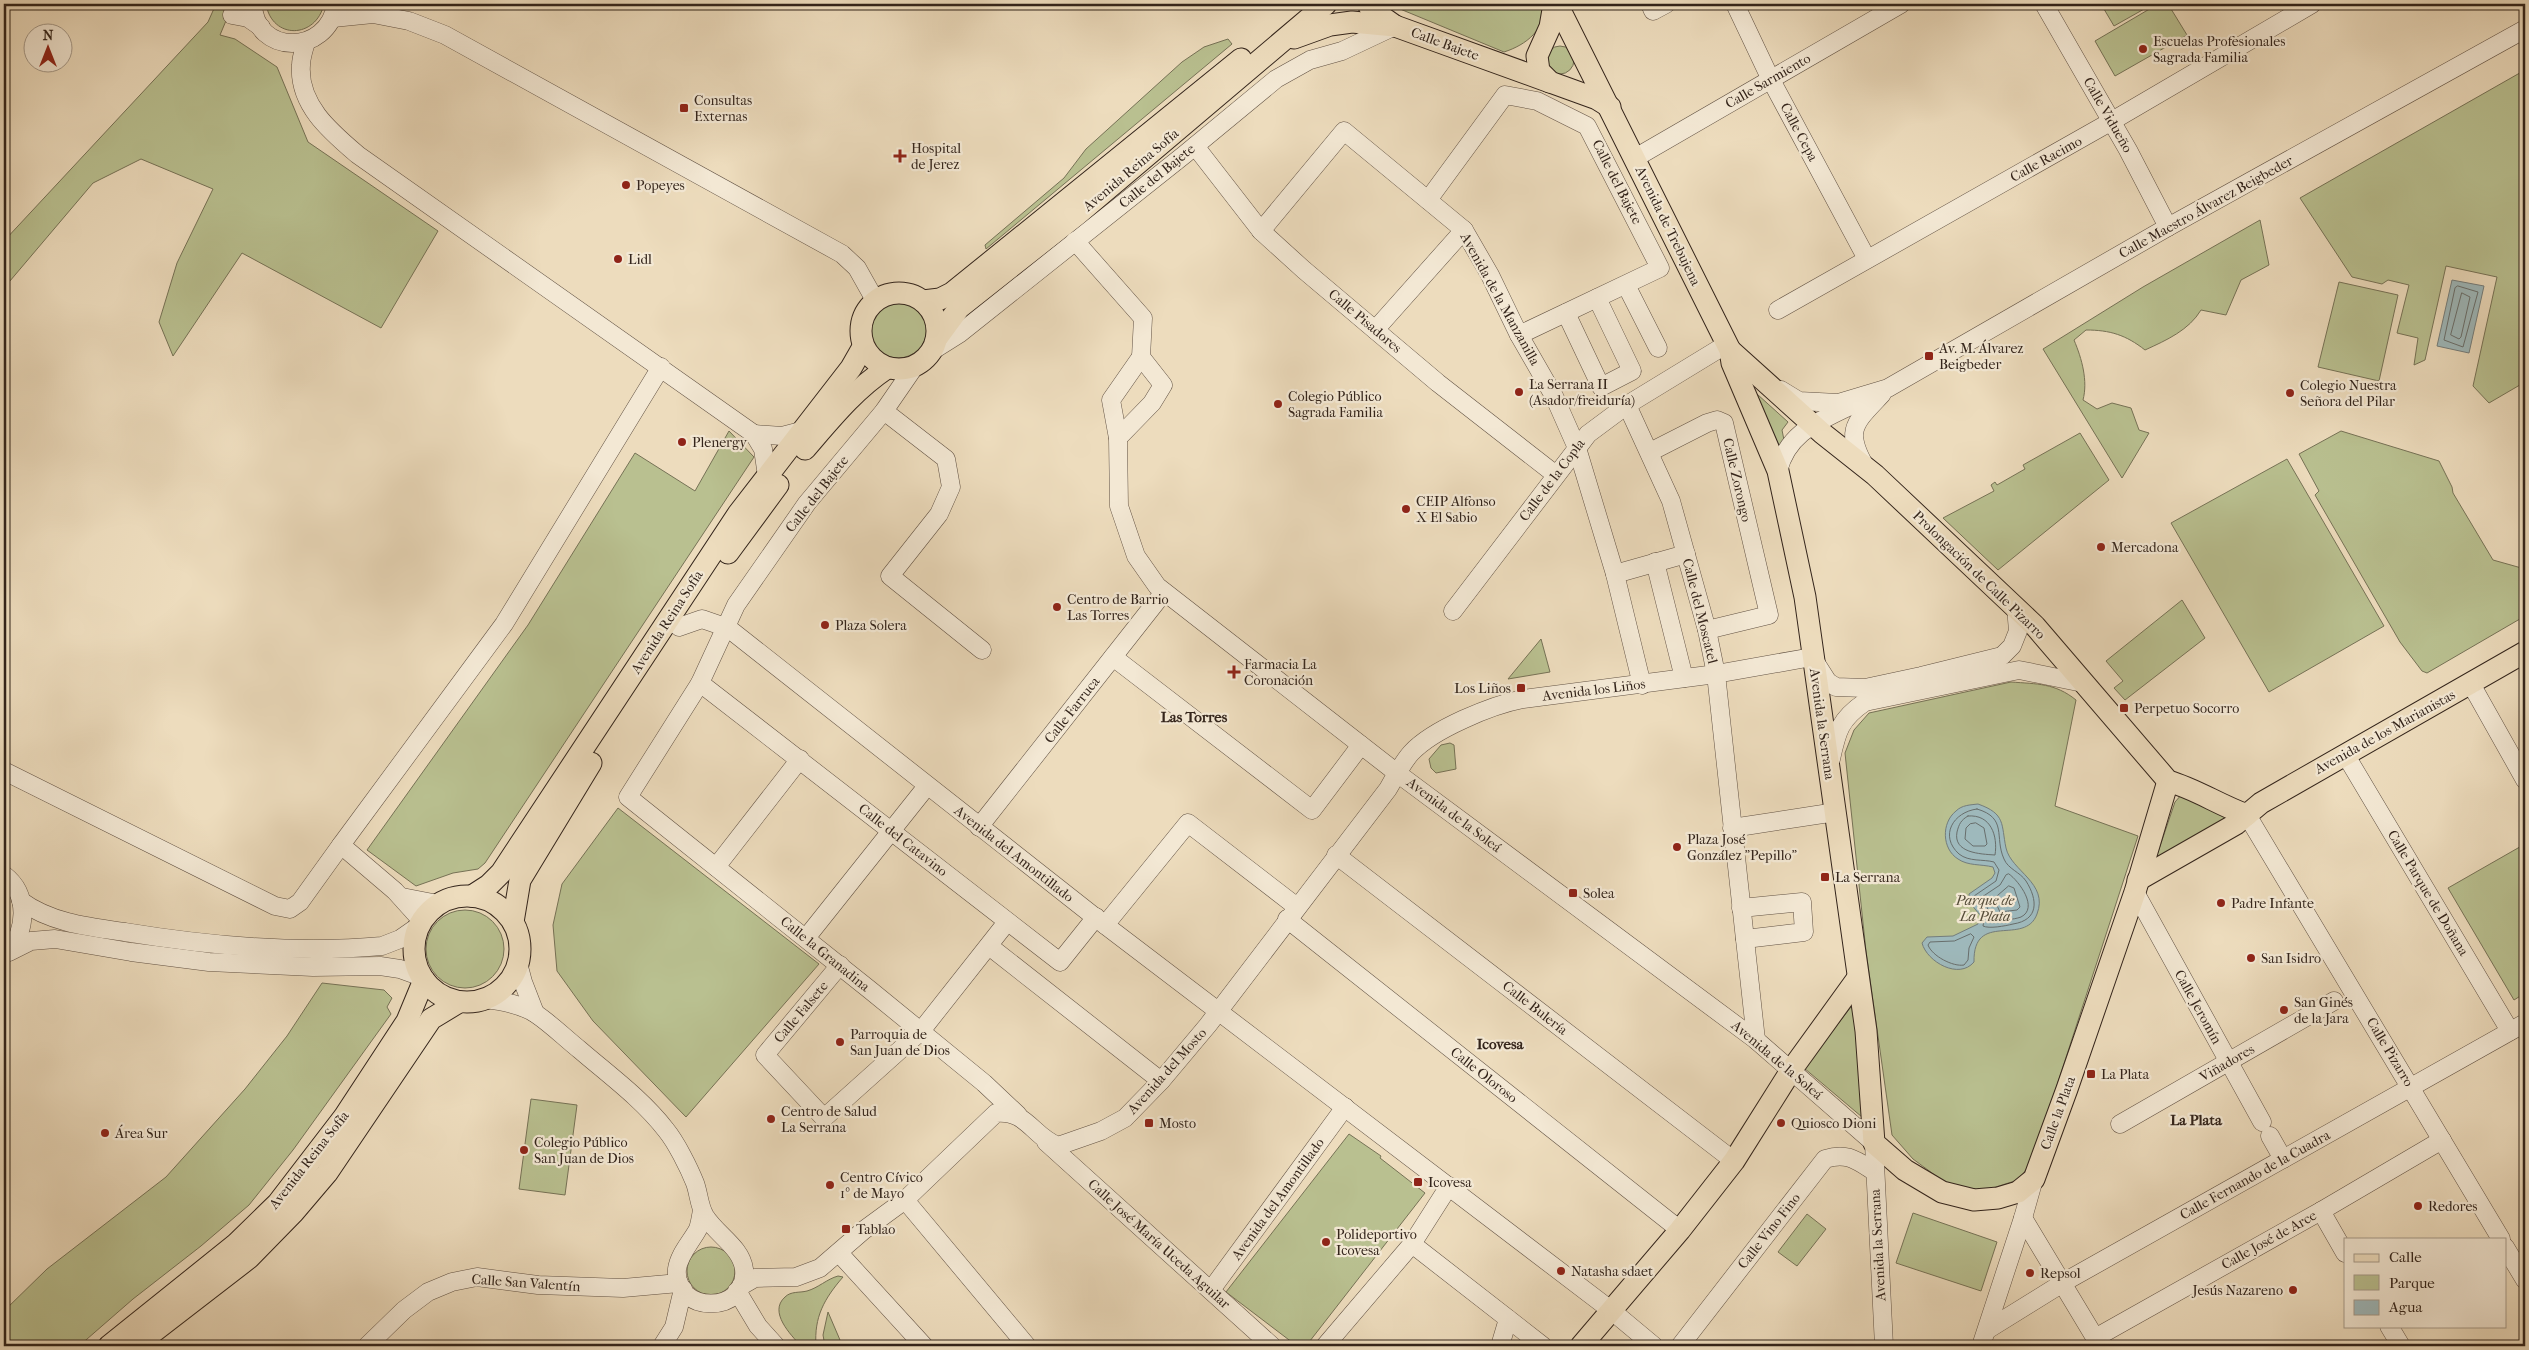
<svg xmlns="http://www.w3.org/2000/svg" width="2529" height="1350" font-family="'IM FELL French Canon',serif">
  <rect width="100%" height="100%" fill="#eddcbd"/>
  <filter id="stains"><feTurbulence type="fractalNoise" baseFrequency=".004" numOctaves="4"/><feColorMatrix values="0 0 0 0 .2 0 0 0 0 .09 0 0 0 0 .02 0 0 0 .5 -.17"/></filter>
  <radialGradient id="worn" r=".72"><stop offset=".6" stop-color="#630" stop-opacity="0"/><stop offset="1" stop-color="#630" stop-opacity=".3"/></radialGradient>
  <g fill="#b9c090" stroke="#767256">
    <polygon points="216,4 233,4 220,35 235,39 277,67 308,142 438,231 381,328 242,253 173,356 159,322 177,263 213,189 141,159 93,183 4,288 4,241 208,22"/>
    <path d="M266,4H324C316,39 272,40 266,4Z"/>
    <path d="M1388,4H1543C1547,29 1526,45 1504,52Z"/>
    <polygon points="2101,4 2153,4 2114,26"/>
    <polygon points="2158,4 2168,4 2187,35 2115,76 2095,41"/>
    <polygon points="1228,39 1232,44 986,249 985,245 1064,178 1086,149 1182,62 1204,47"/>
    <circle cx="1560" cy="60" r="14"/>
    <polygon points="2525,70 2525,382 2489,403 2473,386 2497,277 2446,266 2425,360 2414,365 2418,338 2397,333 2409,285 2388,280 2382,284 2352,277 2300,198"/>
    <path d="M2260,220L2269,265L2241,280L2226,315L2201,310C2189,330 2167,340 2145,350C2126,335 2110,330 2086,330L2074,340C2082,359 2088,381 2083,400L2097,409L2112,403L2131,408L2139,430L2149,433L2122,478L2043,349L2143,287Z"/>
    <polygon points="2339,282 2398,295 2379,381 2318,367"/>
    <circle cx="898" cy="329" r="29"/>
    <polygon points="1747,385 1788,422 1782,430 1784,440 1775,459"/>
    <polygon points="729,431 754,457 485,863 478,869 453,873 416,886 367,850 528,625 635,453 695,491"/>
    <polygon points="2341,431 2439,461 2452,487 2453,493 2493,560 2525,569 2525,616 2427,673 2422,671 2400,642 2315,495 2319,491 2299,454"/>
    <polygon points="2080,433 2109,480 1998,570 1943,518 1994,491 1991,485 1995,482 1997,485 2025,469 2023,465"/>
    <polygon points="2287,459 2384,626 2269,692 2171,523"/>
    <polygon points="2182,600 2205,638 2125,700 2114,688 2123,681 2106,661"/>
    <polygon points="1541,639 1550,672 1508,679"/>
    <path d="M2011,682C2037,684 2055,683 2076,700L2055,806L2138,836L2032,1162L2018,1180L1983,1191L1951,1187L1913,1159L1892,1135L1866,951L1845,753L1854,730L1869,713Z"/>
    <polygon points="1450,743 1454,745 1456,769 1436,773 1431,768 1429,759 1441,745"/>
    <polygon points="2182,794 2233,817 2155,861 2175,802"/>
    <polygon points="618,808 819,964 686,1117 593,1021 557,971 553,925 562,884"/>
    <polygon points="2525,844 2525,993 2514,1000 2448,888"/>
    <circle cx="465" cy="949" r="39"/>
    <polygon points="322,983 384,990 392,998 387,1007 391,1014 293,1150 249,1205 201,1246 133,1299 79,1346 4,1346 4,1311 47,1269 166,1177 245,1089 287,1036"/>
    <polygon points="1854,1003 1862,1117 1804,1068"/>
    <polygon points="531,1099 577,1105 565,1195 519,1189"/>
    <polygon points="1349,1134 1381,1156 1380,1158 1425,1193 1306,1346 1297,1346 1226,1292"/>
    <polygon points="1913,1213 1997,1242 1981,1291 1896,1263"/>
    <polygon points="1807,1214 1826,1229 1797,1266 1778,1252"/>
    <circle cx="711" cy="1271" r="24"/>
    <path d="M838,1276L843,1277C824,1299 814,1317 816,1346H801C791,1335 768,1312 785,1297C791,1291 799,1293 807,1291C818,1288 827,1279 838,1276Z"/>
    <polygon points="828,1312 840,1340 846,1346 825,1346 823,1335"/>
  </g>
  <g fill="#9eb9bc" stroke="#737d7c">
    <polygon points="2452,280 2484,286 2469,353 2437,346"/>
    <path d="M1978,804C2006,814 2001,824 2006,848C2011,871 2049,883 2037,914C2025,947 1973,910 1974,962C1959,980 1927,962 1922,943L1927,937L1953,936L1978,924L1980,915L1970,903L1969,894L1992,878L1995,873L1993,867C1981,864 1968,866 1958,859C1942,849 1941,823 1956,811C1962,805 1970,805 1978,804Z"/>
  </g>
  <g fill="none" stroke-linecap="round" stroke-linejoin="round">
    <g stroke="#686e6c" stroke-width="1">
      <polygon points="2458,286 2478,292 2463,347 2444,340 2455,288"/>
      <polygon points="2462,293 2470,297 2461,337 2459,339 2451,335"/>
      <path d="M1977,809C2008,818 1994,837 2004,859C2008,869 2020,872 2026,881C2038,900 2039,920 2013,924C2005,926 1989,929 1983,926L1985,914L1975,901L1974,896L1996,881L1999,870L1994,862C1983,859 1969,862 1959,854C1939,836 1953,812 1977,809Z"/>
      <path d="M1968,816C1991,814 1998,836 1995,855C1980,854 1953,853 1957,832C1959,824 1961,820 1968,816Z"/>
      <polygon points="1976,823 1984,828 1987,844 1985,846 1973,846 1965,839 1966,828 1970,824"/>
      <path d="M2009,874C2019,881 2039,908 2021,917C2013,920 2001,920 1993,920L1982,897L2000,885L2006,875Z"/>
      <polygon points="2009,886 2014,888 2020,907 2017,910 2000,912 1994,899"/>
      <path d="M1971,934L1974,937L1969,948L1968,960L1964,965C1953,967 1932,956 1928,945L1930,942L1954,941Z"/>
    </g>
    <g stroke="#625244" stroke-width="19">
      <g id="minor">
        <polyline points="249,4 232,15 248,18 261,27"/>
        <path d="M253,4C254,55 328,57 336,4"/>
        <polyline points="1650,4 1653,11 1666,4"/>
        <polyline points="1735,4 1771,80 1867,259"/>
        <polyline points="2044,4 2128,150 2168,227"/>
        <polyline points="333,18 373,14 409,21 445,35 842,254 857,268 875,300"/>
        <path d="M306,42C304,49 301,58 301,65C298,105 331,132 358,155L754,434L763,449L767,476"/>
        <polyline points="1195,146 1261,231 1304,270 1438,383 1556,475"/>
        <polyline points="1635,158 1901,4"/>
        <polyline points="1428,200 1505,95 1537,101 1587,126 1660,268 1519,335"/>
        <polyline points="1261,231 1344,131 1464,230 1490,275 1519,335 1554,396 1577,448 1615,574 1642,685"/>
        <polyline points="1075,241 1143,318 1141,357 1163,385 1152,403 1118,438"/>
        <polyline points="1626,285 1658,348"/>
        <polyline points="1778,310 2112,121 2312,4"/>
        <polyline points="1566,313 1601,387 1632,371 1597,298"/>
        <polyline points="1375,330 1464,230"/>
        <polyline points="932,351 959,334 1184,155 1276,79 1310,60 1342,51 1395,26"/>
        <polyline points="1141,357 1111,400 1118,438 1119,506 1136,556 1157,586 1397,773 1756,1040 1874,1143 1884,1346"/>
        <polyline points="915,366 884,411 807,503 736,605 700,683 628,797 870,990 984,1083 1018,1115"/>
        <polyline points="1781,390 1799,401 1838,403 1888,388 2168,227 2525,29"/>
        <polyline points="1627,405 1671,501 1707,630 1716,674 1756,1040"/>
        <polyline points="884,411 946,459 951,487 939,514 890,576 982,650"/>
        <polyline points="754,434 782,436 801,431"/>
        <polyline points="1650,452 1707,423 1717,420 1724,423 1769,615 1707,630"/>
        <path d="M1866,468C1843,429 1856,422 1882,394"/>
        <path d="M1778,471C1788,432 1818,422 1852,405"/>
        <polyline points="1655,562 1684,678"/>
        <polyline points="1615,574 1686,554"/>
        <polyline points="1453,611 1588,434 1627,405 1727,344"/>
        <polyline points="679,627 702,619 728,628 1105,925 1612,1311 1654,1346"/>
        <polyline points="1113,657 1312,810 1361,745"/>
        <polyline points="700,683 1060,962 1096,917"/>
        <polyline points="2471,684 2525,780"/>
        <polyline points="2345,754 2510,1031"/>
        <path d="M1831,759C1837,731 1840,719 1865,702L2019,670L2083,683"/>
        <polyline points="4,771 275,906 290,909 300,902 341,845 395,891 422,921"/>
        <polyline points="2247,815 2501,1239"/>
        <polyline points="979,827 1164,592"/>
        <polyline points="1732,828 1836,812"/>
        <polyline points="341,845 504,624 661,367"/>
        <polyline points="1336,855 1734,1161"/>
        <polyline points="716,867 800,759"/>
        <path d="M4,875C29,894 27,930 8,952"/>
        <polyline points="2135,892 2262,1122"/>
        <polyline points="402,897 438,904"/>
        <path d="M21,901C51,923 89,927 125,932C210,946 296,954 382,946L400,939L420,925"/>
        <polyline points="1741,908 1802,902 1804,932 1745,939"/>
        <polyline points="1287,919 1680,1230"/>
        <polyline points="1105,925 1188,823 1297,907"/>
        <polyline points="806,938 927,786"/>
        <polyline points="989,946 1161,1081"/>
        <polyline points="9,952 31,941 55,939 131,952 209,962 313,967 380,966 400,969 422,977"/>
        <polyline points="518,963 523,982 535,1013"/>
        <polyline points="840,965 765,1055 824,1118 921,1031 1007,922"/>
        <path d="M485,999C502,1001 521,1004 536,1014C551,1024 565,1038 580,1050C609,1075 642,1099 666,1130C676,1142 689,1168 695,1183C699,1194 699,1206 705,1216C717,1235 741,1247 744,1269C749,1315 673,1315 677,1269C679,1254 691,1242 698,1229C700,1223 701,1216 702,1210"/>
        <polyline points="2120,1124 2334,1001"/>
        <polyline points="2270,1136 2283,1159"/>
        <polyline points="1046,1142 1272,1346"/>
        <polyline points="905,1200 1027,1346"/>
        <polyline points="2321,1211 2345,1253"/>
        <polyline points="2023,1218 2100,1346"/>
        <polyline points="1412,1244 1543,1346"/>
        <polyline points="2505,1247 2525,1280"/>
        <polyline points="839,1253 924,1346"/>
        <path d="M741,1286L755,1278L796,1277L820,1268L864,1230L905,1200L996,1113C1027,1110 1032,1136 1058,1146L1101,1131L1125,1118L1161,1081L1208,1025L1388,789C1395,777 1402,763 1411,753C1433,729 1492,705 1523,699L1716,674L1812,657L1828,682L1836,687L1865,688L1921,676L2002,656L2012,646L2018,631L2016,607"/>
        <polyline points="1211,1290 1345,1107"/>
        <polyline points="737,1291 758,1326 776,1346"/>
        <polyline points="2389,1326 2401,1346"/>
        <polyline points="1987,1330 2066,1281 2525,1023"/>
        <polyline points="2095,1338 2321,1211 2442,1140"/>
        <polyline points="367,1346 404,1310 428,1292 452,1282 477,1277 538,1285 623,1288 679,1283"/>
        <polyline points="662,1346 674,1327 683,1289"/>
        <polyline points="1325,1346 1412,1244 1449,1186"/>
        <polyline points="1500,1346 1508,1319"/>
        <path d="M1680,1346L1825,1159C1847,1152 1856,1160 1875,1172"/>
        <polyline points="1981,1346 2023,1218 2034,1179"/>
      </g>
    </g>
    <g stroke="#33241b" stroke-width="23">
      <g id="major">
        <polyline points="1368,4 1371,9 1395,26"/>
        <polyline points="1554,4 1550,27 1537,56 1539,71 1550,82 1597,99 1610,107"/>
        <polyline points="1557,4 1730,350 1732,363 1778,471 1805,597 1866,1031 1874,1143 1905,1170 1942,1192 1974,1200 1998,1198 2018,1192 2034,1179 2067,1089 2135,892 2168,781"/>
        <polyline points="1294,38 1330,25 1352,22 1395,26 1550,82"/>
        <circle cx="899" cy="331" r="38"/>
        <polyline points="923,301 940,299 952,293 1241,59"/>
        <polyline points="937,338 959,308 1078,214 1326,4"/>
        <path d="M1730,350L1822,433L1875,475L2035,626L2168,781C2196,789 2219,805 2247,815"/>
        <path d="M805,449C831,419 854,390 887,368"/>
        <polyline points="728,553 778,485"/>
        <polyline points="2138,880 2236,824 2261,803 2525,652"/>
        <circle cx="467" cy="949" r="53"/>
        <polyline points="472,896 489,885 501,873 738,514 851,368 863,347"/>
        <polyline points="513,922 520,880 591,763"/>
        <polyline points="109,1346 236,1244 278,1203 344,1117 407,1021 424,980"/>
        <polyline points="135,1346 249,1258 293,1213 327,1173 431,1019 459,1002"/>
        <polyline points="1581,1346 1680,1230 1734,1161 1792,1069 1857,979"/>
      </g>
    </g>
    <use href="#minor" stroke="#f3e8d4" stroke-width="18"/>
    <use href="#major" stroke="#eddcbd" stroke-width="21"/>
  </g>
  <g fill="#8f2418" stroke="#f3e8d4" stroke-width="2">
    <circle cx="2143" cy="49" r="5"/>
    <rect x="679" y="103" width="10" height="10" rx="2.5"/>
    <path d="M897.5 148.5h5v5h5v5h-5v5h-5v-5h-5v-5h5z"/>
    <circle cx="626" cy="185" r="5"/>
    <circle cx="618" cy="259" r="5"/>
    <rect x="1924" y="351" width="10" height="10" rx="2.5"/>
    <circle cx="1519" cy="392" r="5"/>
    <circle cx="2290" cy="393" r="5"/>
    <circle cx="1278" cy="404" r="5"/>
    <circle cx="682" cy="442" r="5"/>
    <circle cx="1406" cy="509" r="5"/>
    <circle cx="2101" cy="547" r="5"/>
    <circle cx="1057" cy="607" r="5"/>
    <circle cx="825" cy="625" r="5"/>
    <path d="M1231.5 664.5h5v5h5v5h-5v5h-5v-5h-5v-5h5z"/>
    <rect x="1516" y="683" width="10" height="10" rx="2.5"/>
    <rect x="2119" y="703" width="10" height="10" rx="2.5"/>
    <circle cx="1677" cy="847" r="5"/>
    <rect x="1820" y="872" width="10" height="10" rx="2.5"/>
    <rect x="1568" y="888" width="10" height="10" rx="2.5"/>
    <circle cx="2221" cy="903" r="5"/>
    <circle cx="2251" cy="958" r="5"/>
    <circle cx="2284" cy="1010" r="5"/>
    <circle cx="840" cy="1042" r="5"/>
    <rect x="2086" y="1069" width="10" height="10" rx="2.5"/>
    <circle cx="771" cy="1119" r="5"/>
    <rect x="1144" y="1118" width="10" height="10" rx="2.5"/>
    <circle cx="1781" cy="1123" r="5"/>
    <circle cx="105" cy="1133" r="5"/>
    <circle cx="524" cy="1150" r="5"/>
    <rect x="1413" y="1177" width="10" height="10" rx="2.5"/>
    <circle cx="830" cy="1185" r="5"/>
    <circle cx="2418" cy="1206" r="5"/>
    <rect x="841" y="1224" width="10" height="10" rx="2.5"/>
    <circle cx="1326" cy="1242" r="5"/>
    <circle cx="1561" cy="1271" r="5"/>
    <circle cx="2030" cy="1273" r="5"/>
    <circle cx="2293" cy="1290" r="5"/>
  </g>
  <g text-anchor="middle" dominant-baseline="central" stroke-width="4.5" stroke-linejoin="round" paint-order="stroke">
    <g font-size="14" fill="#33241b" stroke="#f3e8d4" text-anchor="start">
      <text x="2153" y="41">Escuelas Profesionales<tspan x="2153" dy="16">Sagrada Familia</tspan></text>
      <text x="694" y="100">Consultas<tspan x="694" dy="16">Externas</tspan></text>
      <text x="911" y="148">Hospital<tspan x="911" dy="16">de Jerez</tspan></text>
      <text x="636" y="185">Popeyes</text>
      <text x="628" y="259">Lidl</text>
      <text x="1939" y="348">Av. M. Álvarez<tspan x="1939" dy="16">Beigbeder</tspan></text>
      <text x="1529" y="384">La Serrana II<tspan x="1529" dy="16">(Asador/freiduría)</tspan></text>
      <text x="2300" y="385">Colegio Nuestra<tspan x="2300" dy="16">Señora del Pilar</tspan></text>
      <text x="1288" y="396">Colegio Público<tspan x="1288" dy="16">Sagrada Familia</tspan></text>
      <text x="692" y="442">Plenergy</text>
      <text x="1416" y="501">CEIP Alfonso<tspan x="1416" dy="16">X El Sabio</tspan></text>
      <text x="2111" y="547">Mercadona</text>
      <text x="1067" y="599">Centro de Barrio<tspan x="1067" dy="16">Las Torres</tspan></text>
      <text x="835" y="625">Plaza Solera</text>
      <text x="1244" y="664">Farmacia La<tspan x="1244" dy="16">Coronación</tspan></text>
      <text x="1511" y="688" text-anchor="end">Los Liños</text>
      <text x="2134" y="708">Perpetuo Socorro</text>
      <text x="1687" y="839">Plaza José<tspan x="1687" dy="16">González "Pepillo"</tspan></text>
      <text x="1835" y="877">La Serrana</text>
      <text x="1583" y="893">Solea</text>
      <text x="2231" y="903">Padre Infante</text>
      <text x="2261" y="958">San Isidro</text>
      <text x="2294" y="1002">San Ginés<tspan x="2294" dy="16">de la Jara</tspan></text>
      <text x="850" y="1034">Parroquia de<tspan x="850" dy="16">San Juan de Dios</tspan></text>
      <text x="2101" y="1074">La Plata</text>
      <text x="781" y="1111">Centro de Salud<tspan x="781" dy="16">La Serrana</tspan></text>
      <text x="1159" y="1123">Mosto</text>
      <text x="1791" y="1123">Quiosco Dioni</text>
      <text x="115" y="1133">Área Sur</text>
      <text x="534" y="1142">Colegio Público<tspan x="534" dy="16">San Juan de Dios</tspan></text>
      <text x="840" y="1177">Centro Cívico<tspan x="840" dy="16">1º de Mayo</tspan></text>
      <text x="1428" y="1182">Icovesa</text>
      <text x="2428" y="1206">Redores</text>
      <text x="856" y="1229">Tablao</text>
      <text x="1336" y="1234">Polideportivo<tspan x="1336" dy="16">Icovesa</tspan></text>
      <text x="1571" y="1271">Natasha sdaet</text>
      <text x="2040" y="1273">Repsol</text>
      <text x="2283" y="1290" text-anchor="end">Jesús Nazareno</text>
    </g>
    <g font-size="14" fill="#33241b" stroke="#f3e8d4">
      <text transform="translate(1445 44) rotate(20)">Calle Bajete</text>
      <text transform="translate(1768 81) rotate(-30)">Calle Sarmiento</text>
      <text transform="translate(2108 115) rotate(60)">Calle Vidueño</text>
      <text transform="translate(1799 132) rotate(62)">Calle Cepa</text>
      <text transform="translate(2046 159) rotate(-29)">Calle Racimo</text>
      <text transform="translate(1131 170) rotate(-40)">Avenida Reina Sofía</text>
      <text transform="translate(1157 176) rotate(-39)">Calle del Bajete</text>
      <text transform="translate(1617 182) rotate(63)">Calle del Bajete</text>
      <text transform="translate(2206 207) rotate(-29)">Calle Maestro Álvarez Beigbeder</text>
      <text transform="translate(1668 226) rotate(64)">Avenida de Trebujena</text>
      <text transform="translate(1500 299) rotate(61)">Avenida de la Manzanilla</text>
      <text transform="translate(1365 321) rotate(40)">Calle Pisadores</text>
      <text transform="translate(1552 480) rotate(-53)">Calle de la Copla</text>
      <text transform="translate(1737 480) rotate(77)">Calle Zorongo</text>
      <text transform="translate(817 494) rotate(-52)">Calle del Bajete</text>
      <text transform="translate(1979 575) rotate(44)">Prolongación de Calle Pizarro</text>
      <text transform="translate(1700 611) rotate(76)">Calle del Moscatel</text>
      <text transform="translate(667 622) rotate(-57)">Avenida Reina Sofía</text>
      <text transform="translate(1594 690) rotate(-7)">Avenida los Liños</text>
      <text transform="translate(1072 710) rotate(-52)">Calle Farruca</text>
      <text transform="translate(1822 724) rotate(82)">Avenida la Serrana</text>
      <text transform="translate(2385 732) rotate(-29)">Avenida de los Marianistas</text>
      <text transform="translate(1454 815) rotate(37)">Avenida de la Soleá</text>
      <text transform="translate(903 840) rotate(38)">Calle del Catavino</text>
      <text transform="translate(1014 854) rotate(38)">Avenida del Amontillado</text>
      <text transform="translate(2428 893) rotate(59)">Calle Parque de Doñana</text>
      <text transform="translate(825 954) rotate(39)">Calle la Granadina</text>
      <text transform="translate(2198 1007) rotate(61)">Calle Jeromín</text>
      <text transform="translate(1535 1008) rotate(38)">Calle Bulería</text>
      <text transform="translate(801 1012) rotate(-50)">Calle Falsete</text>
      <text transform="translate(2390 1052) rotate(59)">Calle Pizarro</text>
      <text transform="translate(1777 1060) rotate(40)">Avenida de la Soleá</text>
      <text transform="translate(2227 1063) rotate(-30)">Viñadores</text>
      <text transform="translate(1167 1071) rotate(-48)">Avenida del Mosto</text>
      <text transform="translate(1484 1075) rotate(38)">Calle Oloroso</text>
      <text transform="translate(2058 1113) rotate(-70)">Calle la Plata</text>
      <text transform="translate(309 1160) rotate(-52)">Avenida Reina Sofía</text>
      <text transform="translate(2255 1175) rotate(-29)">Calle Fernando de la Cuadra</text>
      <text transform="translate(1278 1199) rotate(-54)">Avenida del Amontillado</text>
      <text transform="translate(1769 1231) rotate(-52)">Calle Vino Fino</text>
      <text transform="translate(2269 1240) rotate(-29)">Calle José de Arce</text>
      <text transform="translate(1159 1244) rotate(42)">Calle José María Uceda Aguilar</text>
      <text transform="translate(1878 1245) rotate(-93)">Avenida la Serrana</text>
      <text transform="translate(526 1283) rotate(4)">Calle San Valentín</text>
    </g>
    <g font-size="14" font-style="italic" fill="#544b38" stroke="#f3e8d4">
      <text x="1985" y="900">Parque de<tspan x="1985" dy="16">La Plata</tspan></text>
    </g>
    <g font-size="15" font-weight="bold" fill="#33241b" stroke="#f3e8d4">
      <text x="1194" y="717">Las Torres</text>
      <text x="1500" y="1044">Icovesa</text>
      <text x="2196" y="1120">La Plata</text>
    </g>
  </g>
  <rect width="2529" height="1350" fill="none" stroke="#eddcbd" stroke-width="20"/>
  <rect x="5" y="5" width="2519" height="1340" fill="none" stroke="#33241b" stroke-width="2.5"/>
  <rect x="10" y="10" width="2509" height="1330" fill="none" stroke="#33241b"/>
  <rect x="2344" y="1238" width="162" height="90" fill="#f3e8d4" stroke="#a69a8a"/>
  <rect x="2354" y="1254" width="25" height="8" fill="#eddcbd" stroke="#a69a8a"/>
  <text x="2389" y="1262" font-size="15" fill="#33241b">Calle</text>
  <rect x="2354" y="1275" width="25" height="15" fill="#b9c090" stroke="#a69a8a"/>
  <text x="2389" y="1288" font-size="15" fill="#33241b">Parque</text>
  <rect x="2354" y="1300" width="25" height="15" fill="#9eb9bc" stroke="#a69a8a"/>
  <text x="2389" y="1312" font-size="15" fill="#33241b">Agua</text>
  <g transform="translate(48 48)"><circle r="24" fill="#f3e8d4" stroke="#a69a8a"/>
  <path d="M0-4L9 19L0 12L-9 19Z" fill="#8f2418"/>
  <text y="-8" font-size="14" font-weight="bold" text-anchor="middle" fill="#33241b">N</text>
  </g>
  <rect width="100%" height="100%" filter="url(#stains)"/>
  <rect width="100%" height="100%" fill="url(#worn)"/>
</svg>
